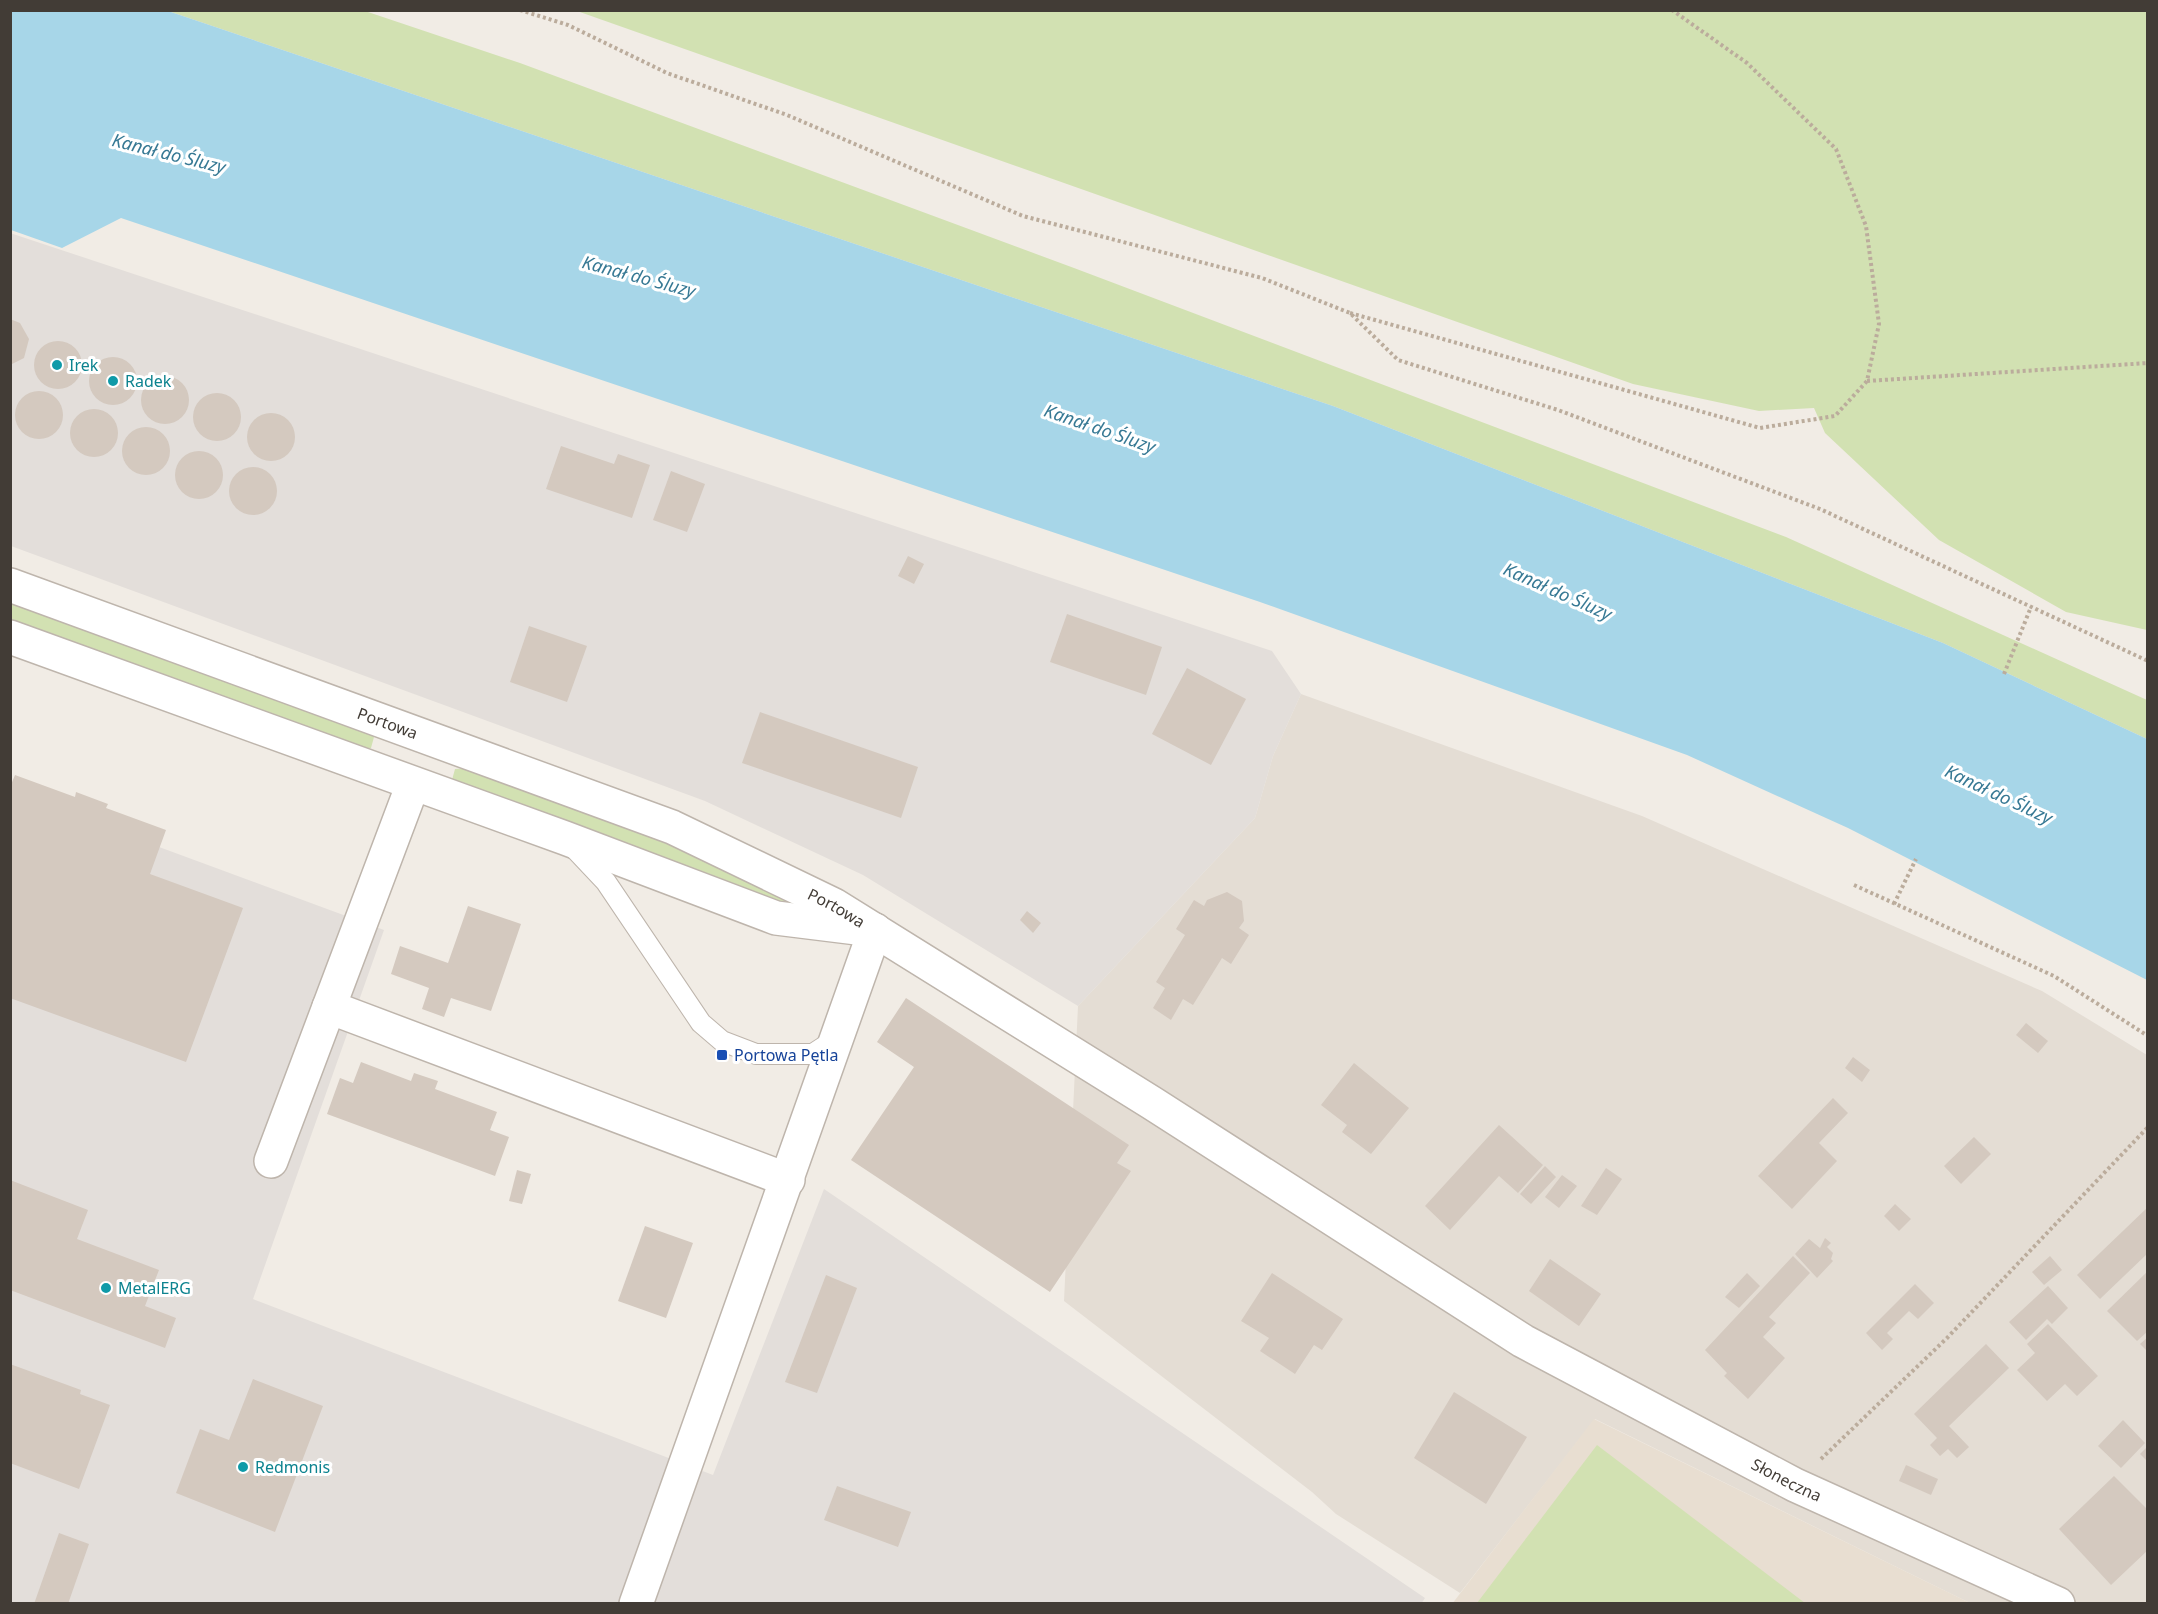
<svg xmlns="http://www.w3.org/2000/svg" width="2158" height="1614" font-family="'Noto Sans',sans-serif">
  <rect width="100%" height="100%" fill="#f1ece5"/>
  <polygon fill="#e4ddd4" points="1301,694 1642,816 2042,991 2147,1055 2147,1603 1970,1603 1595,1419 1460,1593 1336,1514 1312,1492 1064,1301 1078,1006 1255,818 1273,756"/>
  <g fill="#e3deda">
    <polygon points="10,233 1272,651 1301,694 1273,756 1255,818 1078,1006 863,875 705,801 11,546"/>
    <polygon points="10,792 384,930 253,1299 713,1475 824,1189 1425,1598 1421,1604 11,1603"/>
  </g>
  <polygon fill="#e8ded1" points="1594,1419 1970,1603 1452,1604"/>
  <g fill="#d2e1b2">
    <polygon points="168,11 365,11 520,63 1074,268 1786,537 2147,700 2147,739 1943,643 1333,406"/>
    <polygon points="577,11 2147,11 2147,630 2066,612 1939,540 1825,433 1814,408 1759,411 1633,384"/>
    <polygon points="10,599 365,730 374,737 371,748 356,749 11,622"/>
    <polygon points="468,768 658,837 797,905 785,906 452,780 455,769"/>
    <polygon points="1597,1445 1805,1603 1477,1603"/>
  </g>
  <polygon fill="#a7d6e8" points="11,10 168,11 1333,406 1943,643 2147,739 2147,980 1848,828 1687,755 1260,602 121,218 62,248 11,230"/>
  <g fill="#d4c9bf">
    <polygon points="10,319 20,323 29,339 24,358 10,365"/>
    <circle cx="58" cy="365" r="24"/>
    <circle cx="113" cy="381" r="24"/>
    <circle cx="165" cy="400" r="24"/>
    <circle cx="39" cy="415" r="24"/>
    <circle cx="217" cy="417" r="24"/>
    <circle cx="94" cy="433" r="24"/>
    <circle cx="271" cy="437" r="24"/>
    <circle cx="146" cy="451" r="24"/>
    <polygon points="561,446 614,464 618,454 650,465 632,518 546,489"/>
    <circle cx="199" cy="475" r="24"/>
    <circle cx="253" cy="491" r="24"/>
    <polygon points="671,471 705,484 687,532 653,520"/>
    <polygon points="908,556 924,564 914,584 898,576"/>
    <polygon points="1067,614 1162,647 1146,695 1050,662"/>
    <polygon points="529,626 587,646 567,702 510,682"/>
    <polygon points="1187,668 1246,699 1211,765 1152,734"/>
    <polygon points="760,712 918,767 901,818 742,763"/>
    <polygon points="15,775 75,797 76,792 108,804 106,808 166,830 150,874 243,908 186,1062 10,998 10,787"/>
    <polygon points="1227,892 1242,901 1244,921 1239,928 1249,935 1231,964 1222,958 1193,1005 1183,999 1171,1020 1153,1008 1165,988 1156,982 1185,935 1176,929 1194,900 1204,906 1207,900"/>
    <polygon points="468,906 521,924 491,1011 451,998 444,1017 422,1009 429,988 391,974 400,946 448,963"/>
    <polygon points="1027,911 1041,923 1033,933 1020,920"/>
    <polygon points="906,998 1129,1145 1117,1163 1131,1171 1050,1292 851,1160 914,1067 877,1042"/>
    <polygon points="2026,1023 2048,1041 2038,1053 2016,1035"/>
    <polygon points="1853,1057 1870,1070 1862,1082 1845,1068"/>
    <polygon points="361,1062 411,1081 414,1073 438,1081 435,1089 497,1112 490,1130 509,1137 495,1176 327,1114 340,1078 353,1083"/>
    <polygon points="1354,1063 1409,1108 1371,1154 1342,1132 1347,1125 1321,1105"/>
    <polygon points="1833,1098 1848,1113 1819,1143 1837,1161 1792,1209 1758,1176"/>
    <polygon points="1499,1125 1543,1165 1518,1193 1499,1176 1450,1230 1425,1206"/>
    <polygon points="1974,1137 1991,1154 1961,1184 1944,1166"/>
    <polygon points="1545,1166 1556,1177 1531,1204 1520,1194"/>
    <polygon points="1606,1168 1622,1179 1597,1215 1581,1206"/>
    <polygon points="517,1170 531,1174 522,1204 509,1201"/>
    <polygon points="1562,1175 1577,1186 1559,1208 1545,1197"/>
    <polygon points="10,1180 88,1210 77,1239 159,1270 145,1306 176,1318 165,1348 10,1290"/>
    <polygon points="1895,1204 1911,1219 1899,1231 1884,1216"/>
    <polygon points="2148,1207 2148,1253 2100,1299 2077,1275"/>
    <polygon points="645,1226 693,1243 666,1318 618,1301"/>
    <polygon points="1825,1238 1831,1243 1827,1247 1833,1253 1831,1259 1833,1261 1817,1278 1795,1254 1809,1239 1820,1248"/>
    <polygon points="1793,1256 1810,1273 1769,1317 1776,1323 1763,1337 1785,1358 1748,1399 1724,1376 1727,1373 1705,1350"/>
    <polygon points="2050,1256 2062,1270 2044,1285 2032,1272"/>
    <polygon points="1550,1259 1601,1294 1579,1326 1529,1291"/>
    <polygon points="2148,1271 2148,1331 2137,1341 2107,1311"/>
    <polygon points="1272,1273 1343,1319 1322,1350 1314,1345 1295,1374 1260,1351 1269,1338 1241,1321"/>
    <polygon points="1747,1273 1760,1286 1739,1308 1725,1297"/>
    <polygon points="826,1275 857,1288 817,1393 785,1382"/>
    <polygon points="1915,1284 1934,1303 1918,1319 1909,1311 1887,1333 1893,1339 1882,1350 1866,1333"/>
    <polygon points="2048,1286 2068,1308 2052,1324 2047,1319 2026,1340 2009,1322"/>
    <polygon points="2048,1324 2098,1376 2077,1396 2065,1384 2047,1401 2017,1370 2035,1353 2027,1344"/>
    <polygon points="2148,1337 2148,1352 2140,1344"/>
    <polygon points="1986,1344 2009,1368 1949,1426 1969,1447 1957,1458 1948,1449 1940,1456 1930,1445 1937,1438 1914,1414"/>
    <polygon points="10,1364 81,1390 80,1394 110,1405 79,1489 10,1463"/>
    <polygon points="253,1379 323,1406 275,1532 176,1493 200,1429 229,1440"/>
    <polygon points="1454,1392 1527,1437 1486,1504 1414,1458"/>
    <polygon points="2123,1420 2145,1443 2121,1468 2098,1446"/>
    <polygon points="2148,1446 2148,1462 2140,1454"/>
    <polygon points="1906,1465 1938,1479 1931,1495 1899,1481"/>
    <polygon points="2114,1476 2148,1510 2148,1550 2111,1585 2059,1529"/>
    <polygon points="837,1486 911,1512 898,1547 824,1520"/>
    <polygon points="59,1533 89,1544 68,1604 34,1604"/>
  </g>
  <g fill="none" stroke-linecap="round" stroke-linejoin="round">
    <g stroke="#beb5ac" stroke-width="22">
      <polyline id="service" points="573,847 606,882 701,1023 722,1041 756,1054 813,1054 836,1039"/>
    </g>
    <g stroke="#beb5ac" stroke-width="36">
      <g id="minor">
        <polyline points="329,1007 788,1180"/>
        <polyline points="271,1161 413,784"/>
        <polyline points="636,1604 875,930"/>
      </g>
    </g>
    <g stroke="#beb5ac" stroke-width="36">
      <g id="tertiary">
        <path id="s1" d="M10,585L672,827L834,905L1152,1103L1523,1341L1795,1485L2058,1604"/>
        <polyline points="10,637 565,838 776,918 865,929"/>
      </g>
    </g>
    <g stroke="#bbac9c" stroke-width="4" stroke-dasharray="3 3" stroke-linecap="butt">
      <polyline points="520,10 568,25 667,73 787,115 1023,216 1262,278 1350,313 1398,360 1558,410 1820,509 2148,661"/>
      <polyline points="1350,313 1760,428 1835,416 1867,381 1879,324 1866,226 1836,149 1747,63 1672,10"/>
      <polyline points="1867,381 2148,363"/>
      <polyline points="2004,674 2031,607"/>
      <polyline points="1854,885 2054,976 2148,1036"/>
      <polyline points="1894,904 1916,859"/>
      <polyline points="1821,1459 1947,1338 2148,1127"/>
    </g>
    <use href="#service" stroke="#fff" stroke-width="20"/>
    <use href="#minor" stroke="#fff" stroke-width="33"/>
    <use href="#tertiary" stroke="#fff" stroke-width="33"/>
  </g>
  <g fill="#0f9aa8" stroke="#fff" stroke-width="2">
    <circle cx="57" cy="365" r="6"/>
    <circle cx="113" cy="381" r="6"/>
    <circle cx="106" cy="1288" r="6"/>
    <circle cx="243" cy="1467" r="6"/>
  </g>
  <rect fill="#1a4fb4" stroke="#fff" stroke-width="2" x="716" y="1049" width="12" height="12" rx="3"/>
  <g text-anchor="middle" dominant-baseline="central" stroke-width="6" stroke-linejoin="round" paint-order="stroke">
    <g font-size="16" fill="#0d838f" stroke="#fff" text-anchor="start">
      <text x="69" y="365">Irek</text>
      <text x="125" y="381">Radek</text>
      <text x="118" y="1288">MetalERG</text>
      <text x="255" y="1467">Redmonis</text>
    </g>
    <g font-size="16" fill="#423c36" stroke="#fff">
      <text stroke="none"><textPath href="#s1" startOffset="402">Portowa</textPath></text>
      <text stroke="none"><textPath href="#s1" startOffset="888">Portowa</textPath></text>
      <text stroke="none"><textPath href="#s1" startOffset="1998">Słoneczna</textPath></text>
    </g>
    <g font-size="16" fill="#164399" stroke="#fff" text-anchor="start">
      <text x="734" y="1055">Portowa Pętla</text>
    </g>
    <g font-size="18" font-style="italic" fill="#377994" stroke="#fff">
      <text transform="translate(169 153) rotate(14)">Kanał do Śluzy</text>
      <text transform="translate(639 276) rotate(15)">Kanał do Śluzy</text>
      <text transform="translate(1100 428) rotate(19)">Kanał do Śluzy</text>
      <text transform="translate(1558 591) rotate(24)">Kanał do Śluzy</text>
      <text transform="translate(1999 794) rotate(25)">Kanał do Śluzy</text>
    </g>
  </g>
  <rect width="2158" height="1614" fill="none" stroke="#423c36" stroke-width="24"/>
</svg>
